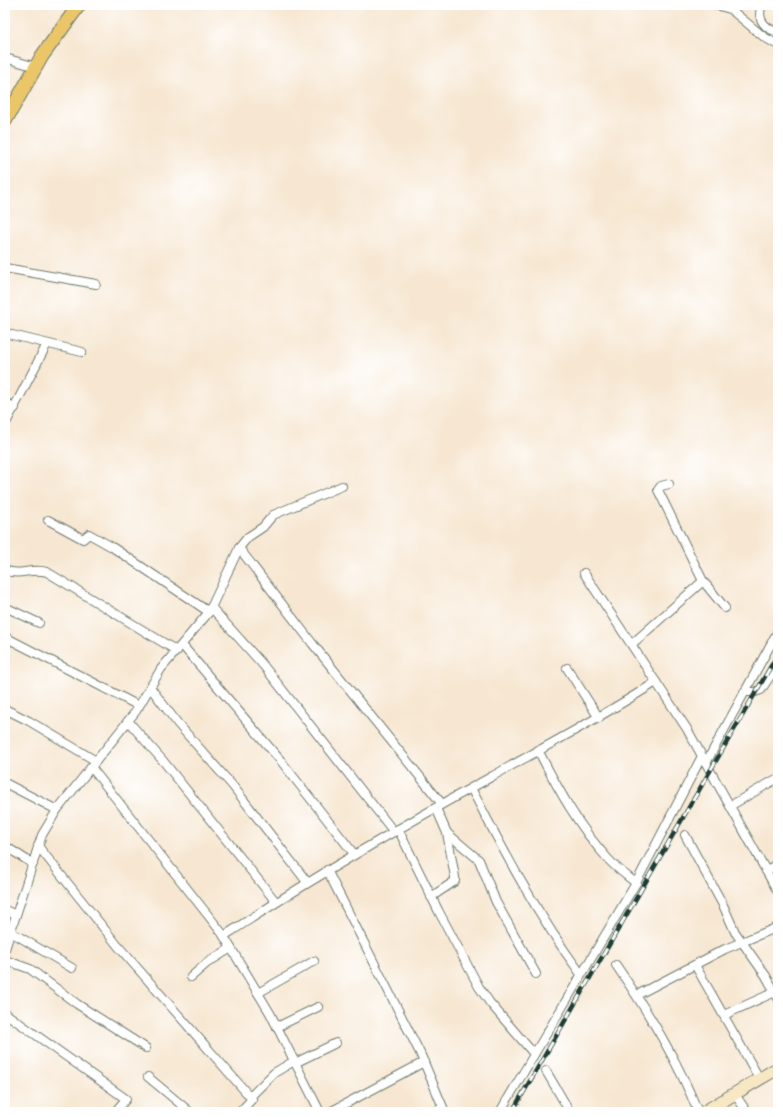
<svg xmlns="http://www.w3.org/2000/svg" width="783" height="1117" font-family="'Gentium Book Plus',serif">
  <rect width="100%" height="100%" fill="#fff"/>
  <filter id="ink" filterUnits="userSpaceOnUse"><feTurbulence type="fractalNoise" baseFrequency=".025" numOctaves="2"/><feDisplacementMap in="SourceGraphic" scale="8" xChannelSelector="R" yChannelSelector="G"/><feConvolveMatrix kernelMatrix="1 2 1 2 8 2 1 2 1" color-interpolation-filters="sRGB"/></filter>
  <filter id="wash" filterUnits="userSpaceOnUse"><feTurbulence type="fractalNoise" baseFrequency=".012" numOctaves="4" result="noise"/><feDisplacementMap in="SourceGraphic" scale="16" xChannelSelector="R" yChannelSelector="G"/><feGaussianBlur stdDeviation="0.9" result="paint"/><feColorMatrix in="noise" values="0 0 0 0 0 0 0 0 0 0 0 0 0 0 0 0 0 1.4 0 .05"/><feComposite in="paint" operator="in"/></filter>
  <g filter="url(#wash)">
    <rect width="100%" height="100%" fill="#f7e7d2"/>
  </g>
  <g filter="url(#ink)">
    <g fill="none" stroke-linecap="round" stroke-linejoin="round">
      <g stroke="#6b786b" stroke-width="10">
        <g id="street">
          <polyline points="716,5 730,9 764,37 778,45"/>
          <path d="M762,5C756,19 765,29 778,32"/>
          <polyline points="5,58 36,67"/>
          <polyline points="5,268 96,284"/>
          <polyline points="5,332 12,335 82,352"/>
          <polyline points="5,402 15,408"/>
          <polyline points="7,421 47,344"/>
          <polyline points="669,484 661,486 658,490 703,581 725,608"/>
          <polyline points="48,520 83,539 89,534 112,547 209,612"/>
          <polyline points="239,548 312,643 442,804"/>
          <path d="M5,570C21,577 30,567 47,572L177,651"/>
          <polyline points="584,573 687,729 702,756"/>
          <polyline points="5,607 39,623"/>
          <polyline points="211,607 263,665 394,832"/>
          <polyline points="5,637 139,706"/>
          <polyline points="632,644 703,581"/>
          <polyline points="182,645 281,761 354,854"/>
          <polyline points="567,668 599,718"/>
          <polyline points="150,687 178,724 232,785 307,882"/>
          <polyline points="744,692 755,692 761,690 778,664"/>
          <polyline points="5,709 29,721 96,761"/>
          <polyline points="128,721 164,762 276,902"/>
          <path d="M538,750C558,789 578,826 608,859C616,868 626,875 636,883"/>
          <polyline points="706,763 778,631"/>
          <polyline points="91,767 222,933 270,1013 320,1112"/>
          <polyline points="5,783 57,810"/>
          <path d="M471,788C504,852 538,916 581,974"/>
          <polyline points="730,806 778,778"/>
          <polyline points="398,829 439,912 479,987 490,1003 534,1054"/>
          <polyline points="447,833 479,860 496,902 536,974"/>
          <polyline points="685,835 723,905 735,932 766,976 778,998"/>
          <polyline points="5,846 33,864"/>
          <polyline points="38,846 118,946 252,1099 240,1112"/>
          <polyline points="327,870 420,1053 445,1112"/>
          <polyline points="766,871 778,863"/>
          <polyline points="431,897 455,881 455,877 447,833 436,808"/>
          <polyline points="5,910 16,915"/>
          <polyline points="11,932 72,968"/>
          <path d="M224,936C311,879 400,827 491,777C546,746 602,717 656,682"/>
          <polyline points="5,949 42,835 57,810 136,711 161,669 209,612 239,548 248,537 263,527 273,515 342,486"/>
          <polyline points="5,960 30,969 77,1004 146,1048"/>
          <path d="M616,965C648,1012 677,1059 698,1112"/>
          <polyline points="695,965 759,1078"/>
          <polyline points="191,977 207,963 231,948"/>
          <polyline points="258,993 314,961"/>
          <polyline points="637,995 725,949 778,927"/>
          <polyline points="5,1013 126,1099 115,1112"/>
          <polyline points="724,1015 775,992"/>
          <polyline points="277,1027 318,1007"/>
          <polyline points="295,1063 336,1043"/>
          <polyline points="546,1071 570,1112"/>
          <polyline points="148,1077 190,1112"/>
          <polyline points="734,1093 747,1112"/>
          <polyline points="250,1097 274,1073 294,1061"/>
          <polyline points="330,1112 424,1062"/>
          <polyline points="434,1112 443,1108"/>
          <polyline points="500,1112 636,883 702,756 778,892"/>
        </g>
      </g>
      <g stroke="#6b786b" stroke-width="14">
        <polyline id="secondary" points="704,1112 778,1068"/>
      </g>
      <g stroke="#6b786b" stroke-width="15">
        <polyline id="primary" points="5,121 42,56 79,5"/>
      </g>
      <use href="#street" stroke="#fff" stroke-width="8"/>
      <use href="#secondary" stroke="#f7e8c3" stroke-width="12"/>
      <use href="#primary" stroke="#eac669" stroke-width="13"/>
      <g stroke="#1f3d34" stroke-width="4.5">
        <polyline id="rail" points="512,1112 778,654"/>
      </g>
      <use href="#rail" stroke="#fff" stroke-width="3" stroke-dasharray="9" stroke-linecap="butt"/>
    </g>
  </g>
  <rect width="783" height="1117" fill="none" stroke="#fff" stroke-width="20"/>
</svg>
